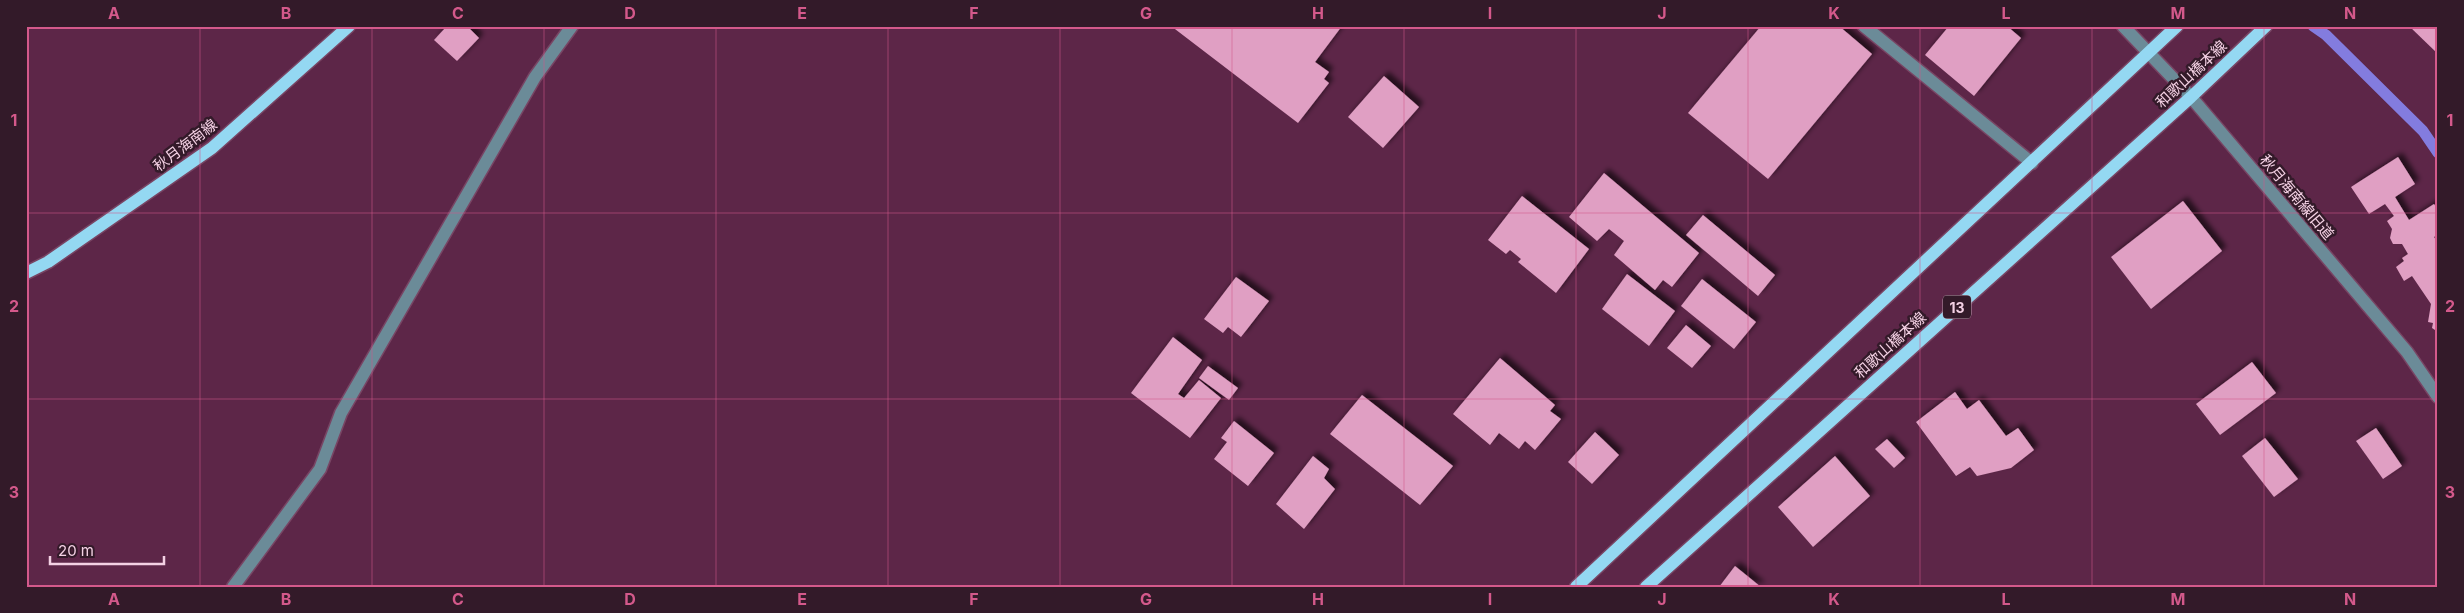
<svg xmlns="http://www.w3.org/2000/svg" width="2464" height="613" font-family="Inter,'Noto Sans JP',sans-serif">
  <defs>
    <filter id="shadow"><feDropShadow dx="4.5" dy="-4.5" stdDeviation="2.5" flood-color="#0009"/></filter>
  </defs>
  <rect width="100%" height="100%" fill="#5d2648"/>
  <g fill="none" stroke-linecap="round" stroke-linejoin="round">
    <polyline stroke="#837cdf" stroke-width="11" points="2313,26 2326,35 2423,131 2438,153"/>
  </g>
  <g fill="#e09fc3" filter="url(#shadow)">
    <polygon points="447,26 467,26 479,38 457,61 434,40"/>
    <polygon points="1171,26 1342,26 1315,62 1329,72 1324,79 1329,83 1298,123"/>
    <polygon points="1761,26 1839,26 1872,54 1768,179 1688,113"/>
    <polygon points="1949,26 2007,26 2021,38 1974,96 1925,55"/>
    <polygon points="2409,26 2438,26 2438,54"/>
    <polygon points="1384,76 1419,107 1383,148 1348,117"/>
    <polygon points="2398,157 2415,184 2395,197 2409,220 2434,204 2438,210 2438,234 2434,237 2438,243 2438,332 2432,328 2433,323 2428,322 2431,304 2412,276 2404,281 2396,267 2404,261 2402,258 2408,254 2402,244 2393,244 2390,238 2392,229 2387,221 2394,216 2385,204 2369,214 2351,187"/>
    <polygon points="1604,173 1699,253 1672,287 1663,280 1655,290 1614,255 1624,241 1609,229 1597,241 1569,217"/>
    <polygon points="1522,196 1589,249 1556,293 1518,262 1521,259 1510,250 1506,254 1488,240"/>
    <polygon points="2183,201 2222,251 2151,309 2111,257"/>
    <polygon points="1703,215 1775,275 1758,296 1686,235"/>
    <polygon points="1627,274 1675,311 1649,346 1602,309"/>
    <polygon points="1236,277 1269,301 1241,337 1228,327 1223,333 1204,319"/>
    <polygon points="1702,279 1756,322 1734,349 1681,306"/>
    <polygon points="1686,325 1711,346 1692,368 1667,348"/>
    <polygon points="1173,337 1202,360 1178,394 1184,398 1199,380 1221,398 1190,438 1131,393"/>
    <polygon points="1500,358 1555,405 1550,411 1561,419 1535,450 1525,441 1519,449 1499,433 1490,445 1453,414"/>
    <polygon points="2252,362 2276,393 2220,435 2196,404"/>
    <polygon points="1208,366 1238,388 1229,400 1199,378"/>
    <polygon points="1955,392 1967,409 1979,400 2006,436 2018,428 2034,450 2011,468 1977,476 1970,467 1956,476 1916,422"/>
    <polygon points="1362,395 1453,466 1420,505 1330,434"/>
    <polygon points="1234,421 1274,453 1248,486 1214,459 1227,442 1221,438"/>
    <polygon points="2376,428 2402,466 2383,479 2356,441"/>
    <polygon points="1595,432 1619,455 1592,484 1568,462"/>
    <polygon points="2265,438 2298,479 2274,497 2242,456"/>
    <polygon points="1887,439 1905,458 1894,468 1875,449"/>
    <polygon points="1313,456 1329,469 1324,478 1335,489 1304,529 1276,504"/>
    <polygon points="1835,456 1870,496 1813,547 1778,507"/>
    <polygon points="1735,566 1761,587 1719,587"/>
  </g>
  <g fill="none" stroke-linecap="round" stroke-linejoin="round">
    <g stroke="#784564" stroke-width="15">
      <g id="minor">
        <polyline points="1864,26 2032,163"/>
        <polyline points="2123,26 2191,97 2407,352 2438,397"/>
        <polyline points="233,587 320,469 341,413 535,77 572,26"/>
      </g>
    </g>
    <g stroke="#784564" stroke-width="15">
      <g id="major">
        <polyline points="26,273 48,262 212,148 349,26"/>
        <polyline points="1576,587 2177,26"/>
        <polyline points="1646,587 2191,97 2266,26"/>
      </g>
    </g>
    <use href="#minor" stroke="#6b8b98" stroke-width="12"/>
    <use href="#major" stroke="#94d8f2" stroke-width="12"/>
  </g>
  <path fill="none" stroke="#d4598b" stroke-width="1" stroke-opacity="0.55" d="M200,26V587M372,26V587M544,26V587M716,26V587M888,26V587M1060,26V587M1232,26V587M1404,26V587M1576,26V587M1748,26V587M1920,26V587M2092,26V587M2264,26V587M26,213H2438M26,399H2438"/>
  <g text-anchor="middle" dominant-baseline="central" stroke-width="5" stroke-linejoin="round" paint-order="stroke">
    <rect fill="#331a29" stroke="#ba9aac" stroke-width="1" x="1943" y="295.5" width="28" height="23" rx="4"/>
    <g font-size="14" font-weight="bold" fill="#f4d1e4">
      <text x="1957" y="307">13</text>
    </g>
    <g font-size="15" fill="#f4d1e4" stroke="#331a29">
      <text transform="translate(2191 74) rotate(-43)">和歌山橋本線</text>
      <text transform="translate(185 145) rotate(-37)">秋月海南線</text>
      <text transform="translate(2297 197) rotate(50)">秋月海南線旧道</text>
      <text transform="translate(1890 345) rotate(-42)">和歌山橋本線</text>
    </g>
  </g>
  <rect width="2464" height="613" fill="none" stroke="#331a29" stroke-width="55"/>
  <path d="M50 556v8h114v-8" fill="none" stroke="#f4d1e4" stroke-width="2.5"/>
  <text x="58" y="556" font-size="15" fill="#f4d1e4" stroke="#331a29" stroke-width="4" paint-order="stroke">20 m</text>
  <rect x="28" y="28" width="2408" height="558" fill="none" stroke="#d4598b" stroke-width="2"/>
  <g font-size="16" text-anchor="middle" font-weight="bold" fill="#d4598b">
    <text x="114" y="19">A</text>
    <text x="286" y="19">B</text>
    <text x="458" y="19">C</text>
    <text x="630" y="19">D</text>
    <text x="802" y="19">E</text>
    <text x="974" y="19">F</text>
    <text x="1146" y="19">G</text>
    <text x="1318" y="19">H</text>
    <text x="1490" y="19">I</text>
    <text x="1662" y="19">J</text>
    <text x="1834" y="19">K</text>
    <text x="2006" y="19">L</text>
    <text x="2178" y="19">M</text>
    <text x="2350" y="19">N</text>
    <text x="14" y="126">1</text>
    <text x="2450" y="126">1</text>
    <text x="14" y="312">2</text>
    <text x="2450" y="312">2</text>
    <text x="14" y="498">3</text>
    <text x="2450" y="498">3</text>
    <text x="114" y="605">A</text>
    <text x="286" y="605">B</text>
    <text x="458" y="605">C</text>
    <text x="630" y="605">D</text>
    <text x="802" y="605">E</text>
    <text x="974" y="605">F</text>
    <text x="1146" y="605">G</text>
    <text x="1318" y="605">H</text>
    <text x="1490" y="605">I</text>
    <text x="1662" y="605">J</text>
    <text x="1834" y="605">K</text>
    <text x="2006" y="605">L</text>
    <text x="2178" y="605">M</text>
    <text x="2350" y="605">N</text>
  </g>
</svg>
